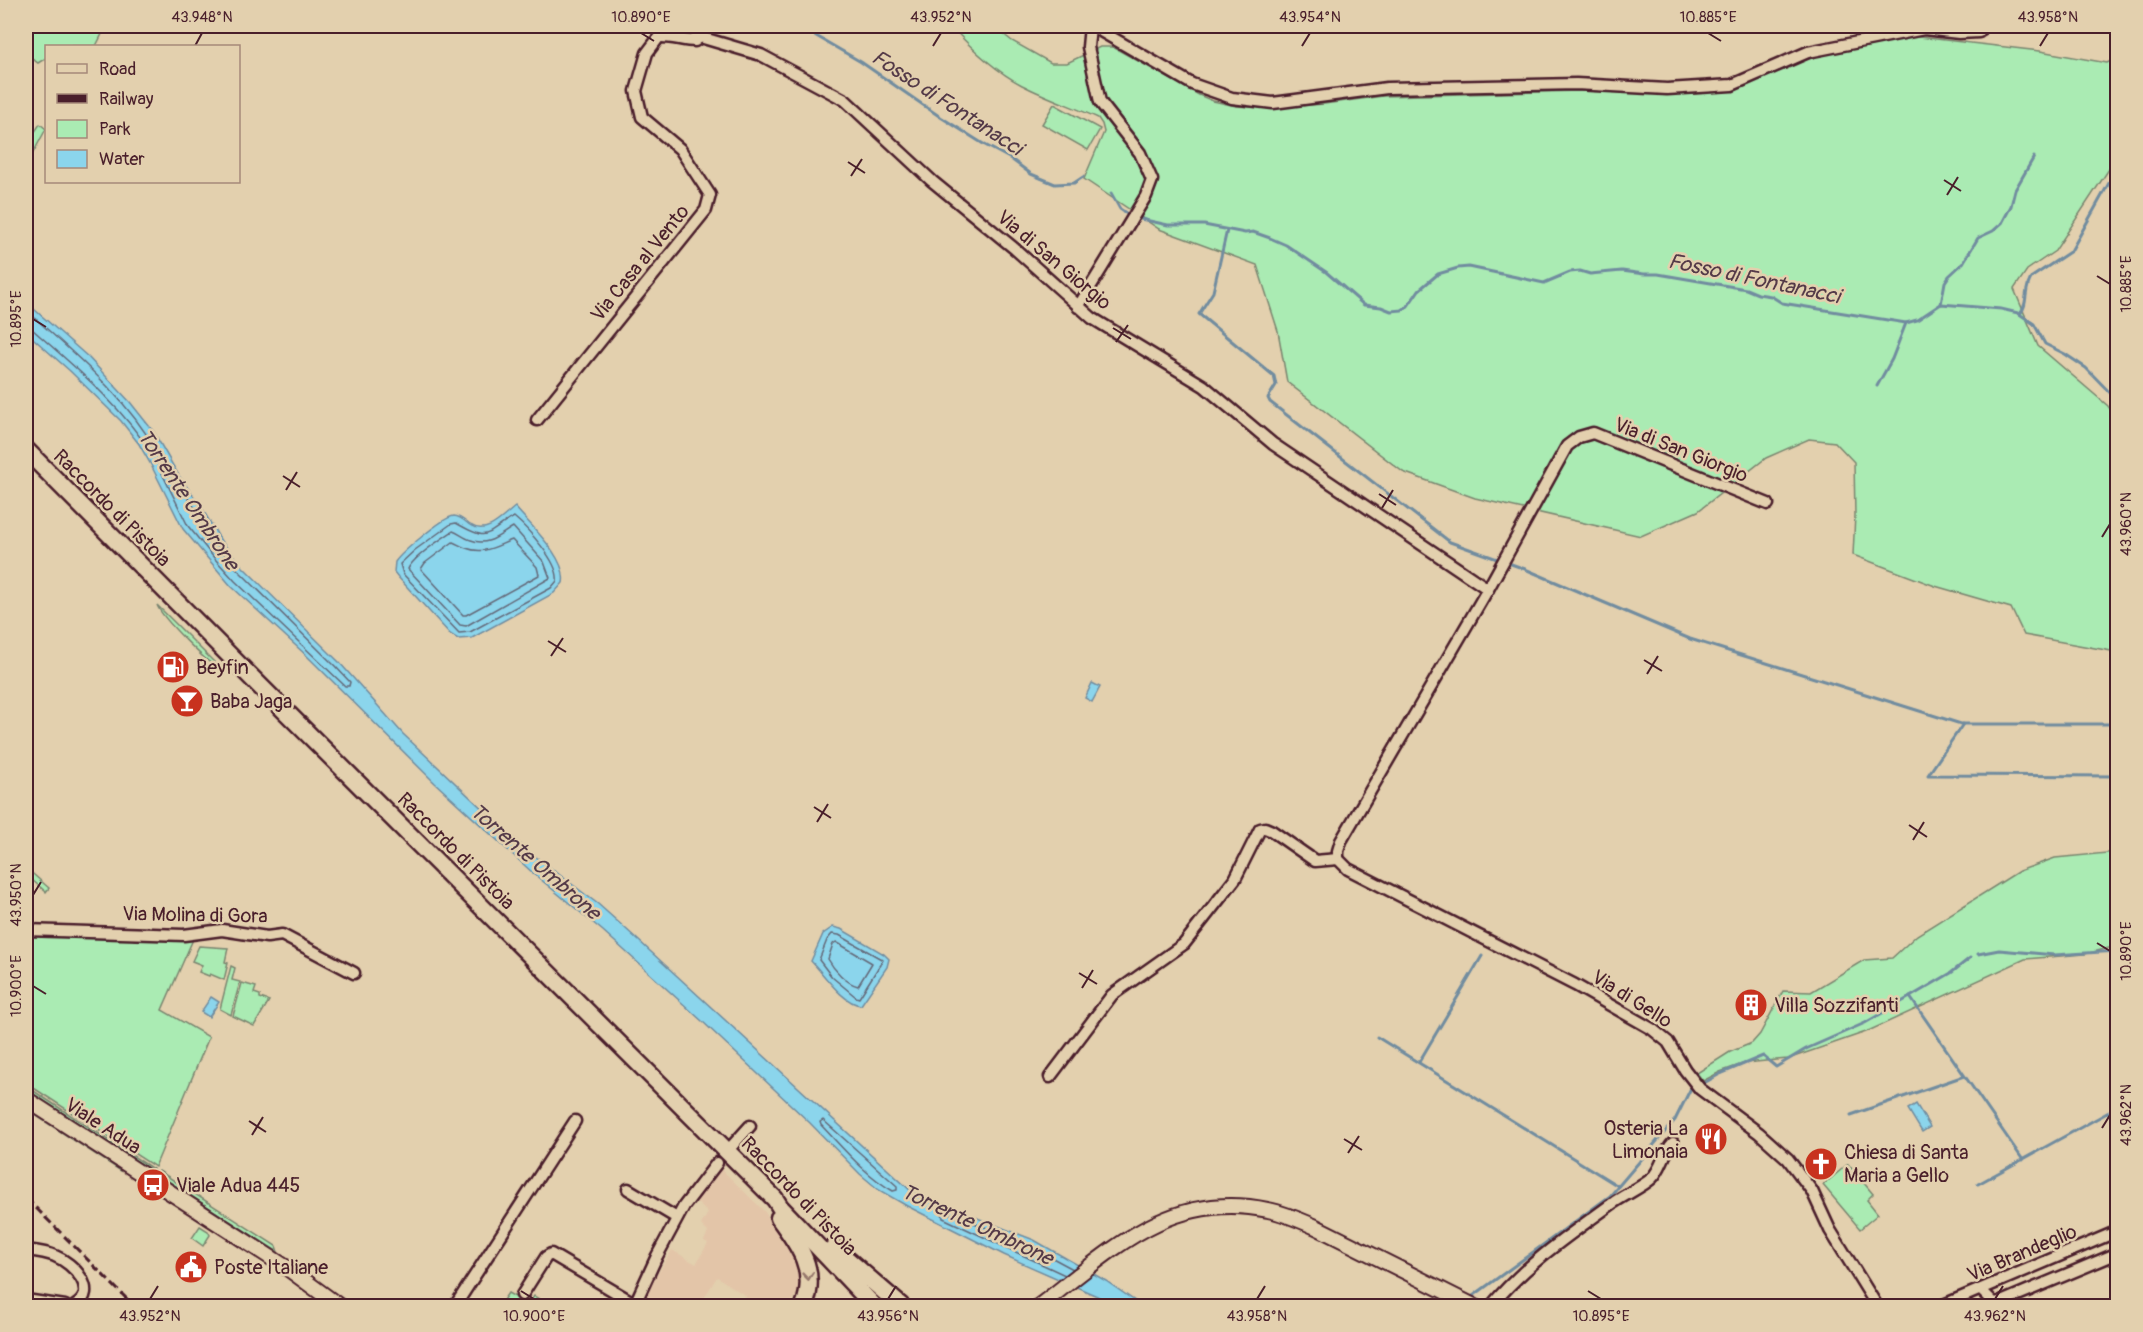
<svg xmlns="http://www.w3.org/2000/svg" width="2143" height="1332" font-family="Pangolin,sans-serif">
  <rect width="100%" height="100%" fill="#e3d0ae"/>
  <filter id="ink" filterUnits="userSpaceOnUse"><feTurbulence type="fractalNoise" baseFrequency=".0167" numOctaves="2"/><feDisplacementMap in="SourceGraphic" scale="12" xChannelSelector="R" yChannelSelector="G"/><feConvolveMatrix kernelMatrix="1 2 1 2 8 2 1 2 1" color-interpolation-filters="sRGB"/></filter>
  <g filter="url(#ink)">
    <polygon fill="#e3c5a8" points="718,1166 765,1212 781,1237 795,1263 799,1279 798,1292 790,1306 741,1306 746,1296 717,1277 699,1306 653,1306 642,1300 672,1250 696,1264 708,1243 704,1241 708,1232 701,1225 708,1213 693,1199"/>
    <g fill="#aaebb3" stroke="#7a856f" stroke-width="1.5">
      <polygon points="26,26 89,26 102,34 96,46 46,46 46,58 38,63 26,54"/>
      <path d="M951,26H993L1012,41L1051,63H1067L1100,47H1113L1199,95L1213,101L1236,106L1268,108L1324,104L1383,96L1580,91L1692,94L1737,89L1805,60L1828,53L1910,36L2040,51L2107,63L2117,58V157L2055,251L2027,270L2014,289L2038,346L2108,406L2117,419V652L2024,635L2011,608L1935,586L1853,555L1855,515L1854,462L1835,442L1809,439L1766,458L1698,511L1641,536L1475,498L1403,472L1287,382L1278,331L1257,265L1159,229L1084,179L1104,132L1102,124L1098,118C1074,107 1045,97 1022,85C995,71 971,48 951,26Z"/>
      <polygon points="1054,104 1100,129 1088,150 1042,124"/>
      <polygon points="40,124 46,129 26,166 26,132 32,136"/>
      <path d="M157,605L223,671C210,667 162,618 157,605Z"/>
      <polygon points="2117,852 2117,946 2085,954 2025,959 1866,1032 1788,1059 1745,1063 1720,1072 1703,1081 1697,1073 1730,1052 1752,1043 1760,1034 1783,991 1811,992 1864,960 1892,958 1917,935 2019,871 2055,858"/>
      <polygon points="26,868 49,888 46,892 32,880 27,885 26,883"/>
      <polygon points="26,932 194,937 162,1010 209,1037 155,1167 26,1083"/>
      <polygon points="199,946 228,948 225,962 228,963 224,980 210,974 209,976 199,972 202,965 192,961"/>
      <polygon points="231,966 235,968 232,980 240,982 231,1015 220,1009"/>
      <polygon points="242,983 256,987 254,993 260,995 260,998 269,1001 254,1026 233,1016"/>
      <polygon points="26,1086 153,1169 152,1171 26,1089"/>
      <polygon points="26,1105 123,1169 121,1171 26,1109"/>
      <polygon points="1848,1164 1873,1194 1867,1200 1878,1214 1860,1229 1823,1185"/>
      <polygon points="159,1171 276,1246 278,1252 157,1174"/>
      <polygon points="200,1226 208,1231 210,1235 203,1246 192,1238"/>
      <polygon points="508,1293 526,1303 531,1301 534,1296 551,1306 499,1306"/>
    </g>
    <g fill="#8bd5ec" stroke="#718c9f" stroke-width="1.5">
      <polygon points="26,302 88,357 130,402 153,431 179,476 200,505 221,541 242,566 339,662 403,734 523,847 598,904 626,929 910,1190 931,1200 1034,1240 1106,1281 1142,1306 1115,1306 1097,1296 1004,1255 907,1206 879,1190 860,1174 810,1123 702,1021 603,931 534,874 435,783 307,656 231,586 183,529 150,463 139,444 121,421 70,371 26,332"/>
      <path d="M515,507C530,525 568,559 563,583L554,593L472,638L458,639L450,634L398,577L394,572L395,562C401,553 443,517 454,516C460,516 466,522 470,525C487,536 502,517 515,507Z"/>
      <polygon points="1092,683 1100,687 1092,702 1085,698"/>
      <path d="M833,927L841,929L884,954L889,959L887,967L861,1005C843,1004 823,973 811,961L823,934Z"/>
      <polygon points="211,997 219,1002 209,1017 201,1012"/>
      <polygon points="1916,1104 1930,1127 1922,1132 1908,1109"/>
    </g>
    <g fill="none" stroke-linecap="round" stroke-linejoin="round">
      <g stroke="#646878" stroke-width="1.5">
        <path d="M26,310C74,354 125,395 158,453V456H153C122,406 76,368 32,329L26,328"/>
        <polygon points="159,457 195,508 216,544 238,570 335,666 350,682 349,686 345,686 235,581 215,559 188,526 156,461"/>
        <path d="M514,517C527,528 560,563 557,581L551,588L470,632L459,633L403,574L400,564L415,550L451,524L456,523C491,543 483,534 514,517Z"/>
        <path d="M513,527L544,562L550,578L466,626L460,625L408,569C413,557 441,539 453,531C459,533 464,538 471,540C488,547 499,535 513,527Z"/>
        <path d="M512,540L537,567L539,575L466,615H463L421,569L425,563L453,542C458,544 462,547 466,548C484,555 496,546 512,540Z"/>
        <polygon points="832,934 839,935 883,960 859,998 856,997 832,977 819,960 827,940"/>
        <path d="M836,942L872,963L858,986C846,983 834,970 828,959L833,944Z"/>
        <path d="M823,1120L897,1186V1190L893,1191C865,1175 843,1148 821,1125L820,1122Z"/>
        <polyline points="1065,1275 943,1218 942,1214 945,1212 1021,1241 1073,1269"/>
      </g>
      <g stroke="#718c9f" stroke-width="3">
        <polyline points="799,26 861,62 939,116 985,145 1011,159 1031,174 1055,184 1074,183 1083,177"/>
        <polyline points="1111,193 1120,209 1130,216"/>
        <polyline points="1136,218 1168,225 1204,225 1245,233 1253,232 1270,238 1286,245 1326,272 1364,305 1381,307 1391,311 1402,310 1408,306 1419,290 1438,274 1458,268 1469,267 1544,283 1570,272 1580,271 1590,274 1622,271 1644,274 1658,274 1746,289 1758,294 1771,296 1782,303 1906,323 1917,320 1941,304 2001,309 2018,313 2034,324 2045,344 2065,354 2086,368 2118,401"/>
        <polyline points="1227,230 1213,292 1199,314 1274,376 1276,385 1268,398 1270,402 1450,542 1525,569 1690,639 1961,724 2110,724 2118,723"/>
        <polyline points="1941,304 1945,282 1949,276 1963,263 1978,238 1993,231 2002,223 2011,206 2015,190 2034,157"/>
        <path d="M2020,314C2029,304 2023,288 2032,277L2071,251L2118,167"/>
        <polyline points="1877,386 1892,359 1906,323"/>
        <polyline points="1963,724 1928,775 2118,776"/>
        <polyline points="1978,954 1999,950 2054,955 2118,951"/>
        <polyline points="1910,997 2023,1160"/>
        <polyline points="1377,1037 1618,1186"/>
        <polyline points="1419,1062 1482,956"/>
        <polyline points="1704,1083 1720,1074 1763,1056 1776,1067 1806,1049 1865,1023 1910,997 1951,973 1970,958"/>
        <polyline points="1851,1115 1964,1076"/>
        <polyline points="1978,1184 2118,1107"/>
        <polyline points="1473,1296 1610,1196 1675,1120 1691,1088"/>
      </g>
      <g stroke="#4a1f2b" stroke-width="15">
        <g id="minor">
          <polyline points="689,26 700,37 761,55 845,100 932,181 1015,249 1092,318 1204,386 1273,444 1488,589 1341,841 1338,851 1338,859"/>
          <polyline points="1092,26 1192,84 1232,98 1273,103 1387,88 1576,84 1667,89 1732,85 1808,52 1924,29 1959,33 1979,32"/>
          <polyline points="1078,307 1146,196 1152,180 1140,153 1100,102 1088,47 1090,26"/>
          <path d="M537,420L706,210L710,195L680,149L642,117L636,91L647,53L659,37C672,36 682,41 695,41L700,37"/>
          <polyline points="1488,589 1567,446 1579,437 1593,433 1768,504"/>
          <polyline points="1338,859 1348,869 1575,985 1652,1029 1668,1042 1685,1070 1700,1089 1759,1133 1788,1159 1812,1191 1830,1230 1877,1306"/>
          <polyline points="26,930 184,935 222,930 267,937 282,935 354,973"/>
          <polyline points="1050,1077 1112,995 1184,944 1235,879 1260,829 1265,828 1272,831 1315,861 1338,859"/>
          <polyline points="731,1147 750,1126"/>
          <polyline points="628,1189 677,1218"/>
          <path d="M26,1250C35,1251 46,1252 55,1256C73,1263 100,1291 75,1306"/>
          <polyline points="1981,1290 1994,1303 2001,1302 2118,1253"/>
          <polyline points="522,1295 546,1257 551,1254 639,1306"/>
          <polyline points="26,1300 65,1306"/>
          <polyline points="455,1306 575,1121"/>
          <polyline points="634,1306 657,1256 684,1206 717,1163"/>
          <path d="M1491,1306C1527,1263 1568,1236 1613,1203C1624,1195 1644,1186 1652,1178C1662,1168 1663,1153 1673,1143"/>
          <polyline points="1941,1306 2118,1231"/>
        </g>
      </g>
      <g stroke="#4a1f2b" stroke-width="18">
        <g id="major">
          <polyline points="26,1099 290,1270 339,1306"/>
          <path d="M1039,1306C1110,1252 1170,1189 1268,1210C1284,1213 1300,1220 1316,1227L1474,1306"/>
        </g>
      </g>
      <g stroke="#4a1f2b" stroke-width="21">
        <g id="highway">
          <polyline points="26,450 258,684 775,1199 780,1207 874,1306"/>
          <path d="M779,1218C799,1245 818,1271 804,1306"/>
          <polyline points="834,1248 901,1306"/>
        </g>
      </g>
      <use href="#minor" stroke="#e3d0ae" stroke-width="10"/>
      <use href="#major" stroke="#e3d0ae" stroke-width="14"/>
      <use href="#highway" stroke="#e3d0ae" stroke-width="16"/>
      <polyline stroke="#4a1f2b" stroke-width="3" stroke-dasharray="9 4.5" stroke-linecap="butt" points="26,1198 134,1306"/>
    </g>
    <defs><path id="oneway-chevron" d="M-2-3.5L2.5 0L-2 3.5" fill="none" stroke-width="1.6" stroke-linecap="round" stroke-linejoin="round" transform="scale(1.5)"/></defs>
    <use stroke="#96786c" href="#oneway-chevron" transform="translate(808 1276) rotate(84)"/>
  </g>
  <path fill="none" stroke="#4a1f2b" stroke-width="2" d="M641,33L654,41M1708,33L1721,41M195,46L202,33M933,46L941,33M1302,46L1310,33M2040,46L2048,33M848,162L865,173M851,176L862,159M1944,180L1961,191M1947,195L1958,177M2097,276L2110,284M33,319L46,327M1113,328L1131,339M1116,342L1128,325M283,476L300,487M286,490L297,472M1379,494L1396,505M1382,508L1393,490M2102,537L2110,524M548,641L566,652M551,656L563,638M1644,660L1662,671M1647,674L1658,656M814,807L831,818M817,822L828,804M1909,825L1927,837M1913,840L1924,822M33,895L41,882M2097,943L2110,951M1079,973L1097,984M33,986L46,994M1082,988L1093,970M249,1121L266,1132M2102,1128L2110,1115M252,1135L263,1117M1344,1139L1362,1150M1348,1153L1359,1136M521,1291L534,1299M1588,1291L1601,1299M150,1299L158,1286M888,1299L896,1286M1257,1299L1265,1286M1995,1299L2003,1286"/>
  <defs>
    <g id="fuel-disc" transform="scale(1.725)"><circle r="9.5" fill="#c8321e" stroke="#e3d0ae"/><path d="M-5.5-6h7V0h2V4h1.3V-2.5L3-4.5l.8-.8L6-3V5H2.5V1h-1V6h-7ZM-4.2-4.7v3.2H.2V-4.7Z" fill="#fff"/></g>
    <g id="bar-disc" transform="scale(1.725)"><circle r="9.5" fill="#c8321e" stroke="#e3d0ae"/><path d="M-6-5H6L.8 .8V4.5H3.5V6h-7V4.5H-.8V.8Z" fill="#fff"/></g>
    <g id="building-disc" transform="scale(1.725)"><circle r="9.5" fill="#c8321e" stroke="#e3d0ae"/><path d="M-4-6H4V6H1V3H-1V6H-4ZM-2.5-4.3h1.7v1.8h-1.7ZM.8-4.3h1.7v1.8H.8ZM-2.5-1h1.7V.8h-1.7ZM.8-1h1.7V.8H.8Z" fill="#fff"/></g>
    <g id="restaurant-disc" transform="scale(1.725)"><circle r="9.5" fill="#c8321e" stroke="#e3d0ae"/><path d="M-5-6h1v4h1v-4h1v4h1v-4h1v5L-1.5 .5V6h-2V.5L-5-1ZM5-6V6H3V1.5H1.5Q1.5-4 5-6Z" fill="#fff"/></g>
    <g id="church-disc" transform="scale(1.725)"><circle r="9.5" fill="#c8321e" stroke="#e3d0ae"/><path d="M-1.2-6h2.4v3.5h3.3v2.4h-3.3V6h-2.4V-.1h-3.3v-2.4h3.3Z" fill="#fff"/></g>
    <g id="bus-disc" transform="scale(1.725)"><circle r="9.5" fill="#c8321e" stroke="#e3d0ae"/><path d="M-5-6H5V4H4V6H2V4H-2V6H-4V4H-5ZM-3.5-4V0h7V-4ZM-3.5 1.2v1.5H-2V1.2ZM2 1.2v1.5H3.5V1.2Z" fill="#fff"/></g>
    <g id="civic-disc" transform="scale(1.725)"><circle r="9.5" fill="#c8321e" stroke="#e3d0ae"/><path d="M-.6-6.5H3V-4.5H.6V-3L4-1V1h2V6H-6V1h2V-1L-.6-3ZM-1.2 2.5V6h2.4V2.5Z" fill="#fff"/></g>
  </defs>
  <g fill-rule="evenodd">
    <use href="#fuel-disc" x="173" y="667"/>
    <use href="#bar-disc" x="187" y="701"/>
    <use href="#building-disc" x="1751" y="1005"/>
    <use href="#restaurant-disc" x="1711" y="1139"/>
    <use href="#church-disc" x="1821" y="1164"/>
    <use href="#bus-disc" x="153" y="1185"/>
    <use href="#civic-disc" x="191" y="1267"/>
  </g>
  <g text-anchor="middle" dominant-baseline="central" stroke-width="5" stroke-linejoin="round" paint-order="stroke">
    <g font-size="20" fill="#4a1f2b" stroke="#e3d0ae">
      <text transform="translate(1054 260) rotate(40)">Via di San Giorgio</text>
      <text transform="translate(640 263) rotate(-51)">Via Casa al Vento</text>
      <text transform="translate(1681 450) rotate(22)">Via di San Giorgio</text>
      <text transform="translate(112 508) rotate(45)">Raccordo di Pistoia</text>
      <text transform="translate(456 851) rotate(45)">Raccordo di Pistoia</text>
      <text transform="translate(195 915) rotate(1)">Via Molina di Gora</text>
      <text transform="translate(1632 999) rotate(32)">Via di Gello</text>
      <text transform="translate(103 1126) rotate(33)">Viale Adua</text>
      <text transform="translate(799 1196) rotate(46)">Raccordo di Pistoia</text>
      <text transform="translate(2022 1253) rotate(-23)">Via Brandeglio</text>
    </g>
    <g font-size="20" fill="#4a1f2b" stroke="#e3d0ae" text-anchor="start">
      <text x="196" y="667">Beyfin</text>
      <text x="210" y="701">Baba Jaga</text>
      <text x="1774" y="1005">Villa Sozzifanti</text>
      <text x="1688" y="1128" text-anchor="end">Osteria La<tspan x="1688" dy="23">Limonaia</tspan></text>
      <text x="1844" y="1152">Chiesa di Santa<tspan x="1844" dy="23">Maria a Gello</tspan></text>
      <text x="176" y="1185">Viale Adua 445</text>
      <text x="214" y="1267">Poste Italiane</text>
    </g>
    <g font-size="21" font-style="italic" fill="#543a48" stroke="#e3d0ae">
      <text transform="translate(947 103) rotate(33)">Fosso di Fontanacci</text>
      <text transform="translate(1754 279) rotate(12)">Fosso di Fontanacci</text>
      <text transform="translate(188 500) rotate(56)">Torrente Ombrone</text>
      <text transform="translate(535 862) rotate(41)">Torrente Ombrone</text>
      <text transform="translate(977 1225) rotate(25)">Torrente Ombrone</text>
    </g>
  </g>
  <rect width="2143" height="1332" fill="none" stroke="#e3d0ae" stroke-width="66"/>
  <rect x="45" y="45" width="195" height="138" fill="#e3d0ae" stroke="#a6897a" stroke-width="1.5"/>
  <rect x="57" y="64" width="30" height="9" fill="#e3d0ae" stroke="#a6897a" stroke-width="1.5"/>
  <text x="99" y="75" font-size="18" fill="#4a1f2b">Road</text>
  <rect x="57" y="94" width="30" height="9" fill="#4a1f2b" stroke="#a6897a" stroke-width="1.5"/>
  <text x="99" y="105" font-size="18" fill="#4a1f2b">Railway</text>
  <rect x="57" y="120" width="30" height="18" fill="#aaebb3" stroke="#a6897a" stroke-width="1.5"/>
  <text x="99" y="135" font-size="18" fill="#4a1f2b">Park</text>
  <rect x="57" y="150" width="30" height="18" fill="#8bd5ec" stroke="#a6897a" stroke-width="1.5"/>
  <text x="99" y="165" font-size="18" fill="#4a1f2b">Water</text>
  <rect x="33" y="33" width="2077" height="1266" fill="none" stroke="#4a1f2b" stroke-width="2"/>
  <g font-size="15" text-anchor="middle" fill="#4a1f2b">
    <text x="202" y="22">43.948°N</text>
    <text x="641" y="22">10.890°E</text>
    <text x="941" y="22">43.952°N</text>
    <text x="1310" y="22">43.954°N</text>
    <text x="1708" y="22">10.885°E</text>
    <text x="2048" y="22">43.958°N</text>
    <text transform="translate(2126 284) rotate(-90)" y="5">10.885°E</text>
    <text transform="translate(16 319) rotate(-90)" y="5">10.895°E</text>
    <text transform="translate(2126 524) rotate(-90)" y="5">43.960°N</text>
    <text transform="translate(16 895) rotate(-90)" y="5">43.950°N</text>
    <text transform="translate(2126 951) rotate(-90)" y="5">10.890°E</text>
    <text transform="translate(16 986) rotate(-90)" y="5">10.900°E</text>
    <text transform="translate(2126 1115) rotate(-90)" y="5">43.962°N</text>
    <text x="150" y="1321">43.952°N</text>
    <text x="534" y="1321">10.900°E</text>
    <text x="888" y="1321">43.956°N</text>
    <text x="1257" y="1321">43.958°N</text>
    <text x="1601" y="1321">10.895°E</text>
    <text x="1995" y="1321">43.962°N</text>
  </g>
</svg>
